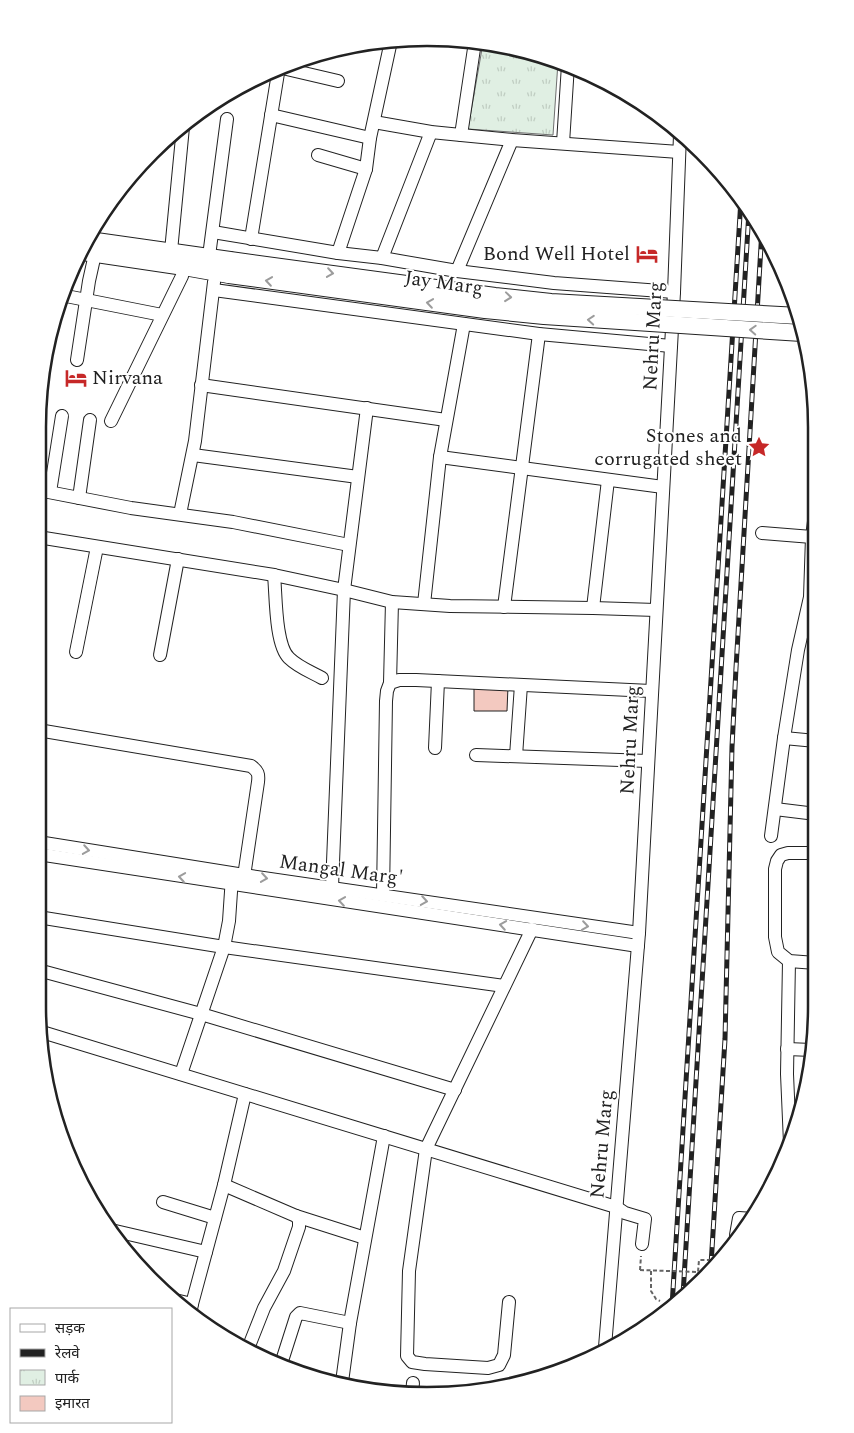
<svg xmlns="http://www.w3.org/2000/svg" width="854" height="1433" font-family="Spectral,'Noto Sans Devanagari',serif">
  <defs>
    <pattern id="park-tufts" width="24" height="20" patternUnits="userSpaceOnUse" patternTransform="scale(1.25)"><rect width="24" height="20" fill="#e0efe3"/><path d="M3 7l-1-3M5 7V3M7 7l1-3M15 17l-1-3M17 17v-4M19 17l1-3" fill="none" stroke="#c0cdc2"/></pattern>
  </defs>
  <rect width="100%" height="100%" fill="#fff"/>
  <polygon fill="url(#park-tufts)" stroke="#6f6f6f" points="483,43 503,45 558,62 553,135 468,129"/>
  <polygon fill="#f3c9c0" stroke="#222" points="474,686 508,686 507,711 474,711"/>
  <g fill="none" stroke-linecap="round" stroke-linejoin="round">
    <g stroke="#222" stroke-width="14">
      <g id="minor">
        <polyline points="278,67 338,81"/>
        <polyline points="271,115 370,138"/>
        <polyline points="374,122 431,132 461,135 512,140 679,152"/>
        <polyline points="461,135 475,42"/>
        <polyline points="563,143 568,65"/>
        <polyline points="318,155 366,169"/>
        <polyline points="213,232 338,253 382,258 457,271 554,283 674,292"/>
        <polyline points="251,239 279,67"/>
        <polyline points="171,251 183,127"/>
        <polyline points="338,253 366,169 370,138 391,41"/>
        <polyline points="209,256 227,119"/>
        <polyline points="382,258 431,132"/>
        <polyline points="457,271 512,140"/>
        <polyline points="214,290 539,334 671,346"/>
        <polyline points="61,295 162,315"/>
        <polyline points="77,360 89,281 95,254"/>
        <polyline points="201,385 446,420"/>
        <polyline points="111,421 182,276 184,267"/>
        <polyline points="193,455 358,477"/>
        <polyline points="440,457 663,487"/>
        <polyline points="38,490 131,508 233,522 349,545"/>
        <polyline points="50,492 62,416"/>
        <polyline points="79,498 90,420"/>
        <polyline points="180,514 195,441 214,282"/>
        <polyline points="762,533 812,537"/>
        <polyline points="38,537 274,575 344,590 392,602 450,606 593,608 656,610"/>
        <path d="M274,575C276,594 275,645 289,658C298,667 311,672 322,678"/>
        <polyline points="424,604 440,457 464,324"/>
        <polyline points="504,607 539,334"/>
        <polyline points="593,608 608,480"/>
        <polyline points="76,652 97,547"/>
        <polyline points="160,655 178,559"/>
        <polyline points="390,683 392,602"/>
        <path d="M38,730L251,766C258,771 259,774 258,782L243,883"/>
        <polyline points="784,738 816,741"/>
        <polyline points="435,748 438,681"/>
        <polyline points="476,755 648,761"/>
        <polyline points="516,756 521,685"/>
        <polyline points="775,809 816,814"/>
        <polyline points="771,836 784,738 798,650 810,597 812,537 816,506"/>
        <polyline points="38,842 244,875 639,933"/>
        <polyline points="816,853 788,853 781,855 777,861 775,869 775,937 778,952 789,961 816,963"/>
        <polyline points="38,854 638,946"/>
        <polyline points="332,887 344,590 367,408"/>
        <polyline points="383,895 386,701 387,691 390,683 399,680 416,680 651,691"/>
        <polyline points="38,917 224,947 504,986"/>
        <polyline points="789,961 787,1074 790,1143"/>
        <polyline points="38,970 201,1014 455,1090"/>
        <polyline points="42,1032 616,1207 625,1213 645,1219 642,1244"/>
        <polyline points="787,1049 812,1050"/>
        <polyline points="181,1074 224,947 229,921 232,877"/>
        <polyline points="224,1185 296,1216 299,1220 299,1227 284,1271 264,1308 249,1346"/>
        <polyline points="163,1202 215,1218"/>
        <polyline points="296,1216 365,1238"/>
        <polyline points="111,1230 206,1252"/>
        <polyline points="736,1235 739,1218 753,1219"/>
        <polyline points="175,1300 192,1304"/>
        <polyline points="509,1302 504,1355 499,1365 488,1368 425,1364 412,1362 407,1356 409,1271 426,1149 532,929"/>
        <polyline points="190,1315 192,1304 224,1185 245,1094"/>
        <polyline points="605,1347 639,933 674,292 680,135"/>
        <polyline points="281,1364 296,1317 300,1313 350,1323"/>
        <polyline points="342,1382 350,1323 384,1136"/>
        <polyline points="412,1393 413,1383"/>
      </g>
    </g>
    <g stroke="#222" stroke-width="18">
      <g id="major">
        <polyline points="89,240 230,260"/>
        <polyline points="83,252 184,267 229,275"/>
      </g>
    </g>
    <g stroke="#646464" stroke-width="2" stroke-dasharray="4 2.5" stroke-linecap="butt">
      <polyline points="640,1270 641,1256"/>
      <polyline points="651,1271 651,1291 656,1299 660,1301"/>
      <polyline points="698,1279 698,1272"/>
    </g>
    <use href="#minor" stroke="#fff" stroke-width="12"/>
    <use href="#major" stroke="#fff" stroke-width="16"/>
    <g stroke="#222" stroke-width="5">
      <g id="rail">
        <polyline points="711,1265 725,1039 732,747 736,668 762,229"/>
        <polyline points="683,1295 749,211"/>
        <polyline points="672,1306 741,199"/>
      </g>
    </g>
    <use href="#rail" stroke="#fff" stroke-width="3" stroke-dasharray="9" stroke-linecap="butt"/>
    <g stroke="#222" stroke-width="18" stroke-linecap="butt">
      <g id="major-bridge">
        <polyline points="230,260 495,296 551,302 799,316"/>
        <polyline points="229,275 485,310 544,316 802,333"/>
      </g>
    </g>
    <polyline stroke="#646464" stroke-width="2" stroke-dasharray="4 2.5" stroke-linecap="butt" points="640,1270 698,1272 699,1260 715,1260"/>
    <use href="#major-bridge" stroke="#fff" stroke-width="16"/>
  </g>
  <defs><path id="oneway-chevron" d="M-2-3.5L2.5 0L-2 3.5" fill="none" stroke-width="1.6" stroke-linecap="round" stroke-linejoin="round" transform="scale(1.25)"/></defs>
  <g stroke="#9c9c9c">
    <use href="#oneway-chevron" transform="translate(330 273) rotate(8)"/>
    <use href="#oneway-chevron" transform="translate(269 281) rotate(-172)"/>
    <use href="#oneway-chevron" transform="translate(508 297) rotate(6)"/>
    <use href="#oneway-chevron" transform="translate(430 303) rotate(-172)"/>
    <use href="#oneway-chevron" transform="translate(591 320) rotate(-176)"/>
    <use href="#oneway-chevron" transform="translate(753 330) rotate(-177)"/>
    <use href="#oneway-chevron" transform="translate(86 850) rotate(9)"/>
    <use href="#oneway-chevron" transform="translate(182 877) rotate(-171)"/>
    <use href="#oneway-chevron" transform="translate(264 878) rotate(8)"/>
    <use href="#oneway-chevron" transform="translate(342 901) rotate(-172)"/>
    <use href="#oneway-chevron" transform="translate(424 901) rotate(9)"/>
    <use href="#oneway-chevron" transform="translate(503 925) rotate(-171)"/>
    <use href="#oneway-chevron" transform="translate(585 926) rotate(8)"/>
  </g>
  <defs>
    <g id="hotel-bare" transform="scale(1.725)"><path d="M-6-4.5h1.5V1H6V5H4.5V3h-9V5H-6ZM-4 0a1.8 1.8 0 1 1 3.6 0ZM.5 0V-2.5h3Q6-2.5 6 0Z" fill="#c62828" stroke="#fff" stroke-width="2.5" paint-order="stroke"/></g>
    <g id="sight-bare" transform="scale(1.725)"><path d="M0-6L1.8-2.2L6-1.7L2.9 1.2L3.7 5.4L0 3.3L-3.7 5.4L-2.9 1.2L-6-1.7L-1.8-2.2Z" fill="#c62828" stroke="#fff" stroke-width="2.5" paint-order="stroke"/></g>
  </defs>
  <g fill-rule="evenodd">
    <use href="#hotel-bare" x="647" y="254"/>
    <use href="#hotel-bare" x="76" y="378"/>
    <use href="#sight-bare" x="759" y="447"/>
  </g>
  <g text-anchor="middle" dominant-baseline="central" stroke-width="4" stroke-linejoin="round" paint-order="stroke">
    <g font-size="20" fill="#222" stroke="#fff" text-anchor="end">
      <text x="630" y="254">Bond Well Hotel</text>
      <text x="92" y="378" text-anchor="start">Nirvana</text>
      <text x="742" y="436">Stones and<tspan x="742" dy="23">corrugated sheet</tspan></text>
    </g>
    <g font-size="20" fill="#222" stroke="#fff">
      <text transform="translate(444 283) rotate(8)">Jay Marg</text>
      <text transform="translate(653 336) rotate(-87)">Nehru Marg</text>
      <text transform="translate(630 740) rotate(-87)">Nehru Marg</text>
      <text transform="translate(341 870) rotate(8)">Mangal Marg'</text>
      <text transform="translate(602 1144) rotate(-85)">Nehru Marg</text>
    </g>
  </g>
  <path d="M0 0H854V1433H0ZM427 46H427A381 381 0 0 1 808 427V1006A381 381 0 0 1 427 1387H427A381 381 0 0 1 46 1006V427A381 381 0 0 1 427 46Z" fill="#fff" fill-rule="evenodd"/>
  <path fill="none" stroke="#222" stroke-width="2.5" d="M427 46H427A381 381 0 0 1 808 427V1006A381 381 0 0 1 427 1387H427A381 381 0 0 1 46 1006V427A381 381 0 0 1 427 46Z"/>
  <rect x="10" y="1308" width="162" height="115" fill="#ffffff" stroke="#a7a7a7"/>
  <rect x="20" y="1324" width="25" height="8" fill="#ffffff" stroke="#a7a7a7"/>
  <text x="55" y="1333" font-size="15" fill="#222222">सड़क</text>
  <rect x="20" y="1349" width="25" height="8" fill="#222222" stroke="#a7a7a7"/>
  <text x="55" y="1358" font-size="15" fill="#222222">रेलवे</text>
  <rect x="20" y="1370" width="25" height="15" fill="url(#park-tufts)" stroke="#a7a7a7"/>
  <text x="55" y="1383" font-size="15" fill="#222222">पार्क</text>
  <rect x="20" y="1396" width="25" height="15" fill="#f3c9c0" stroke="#a7a7a7"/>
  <text x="55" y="1408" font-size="15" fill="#222222">इमारत</text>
</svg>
